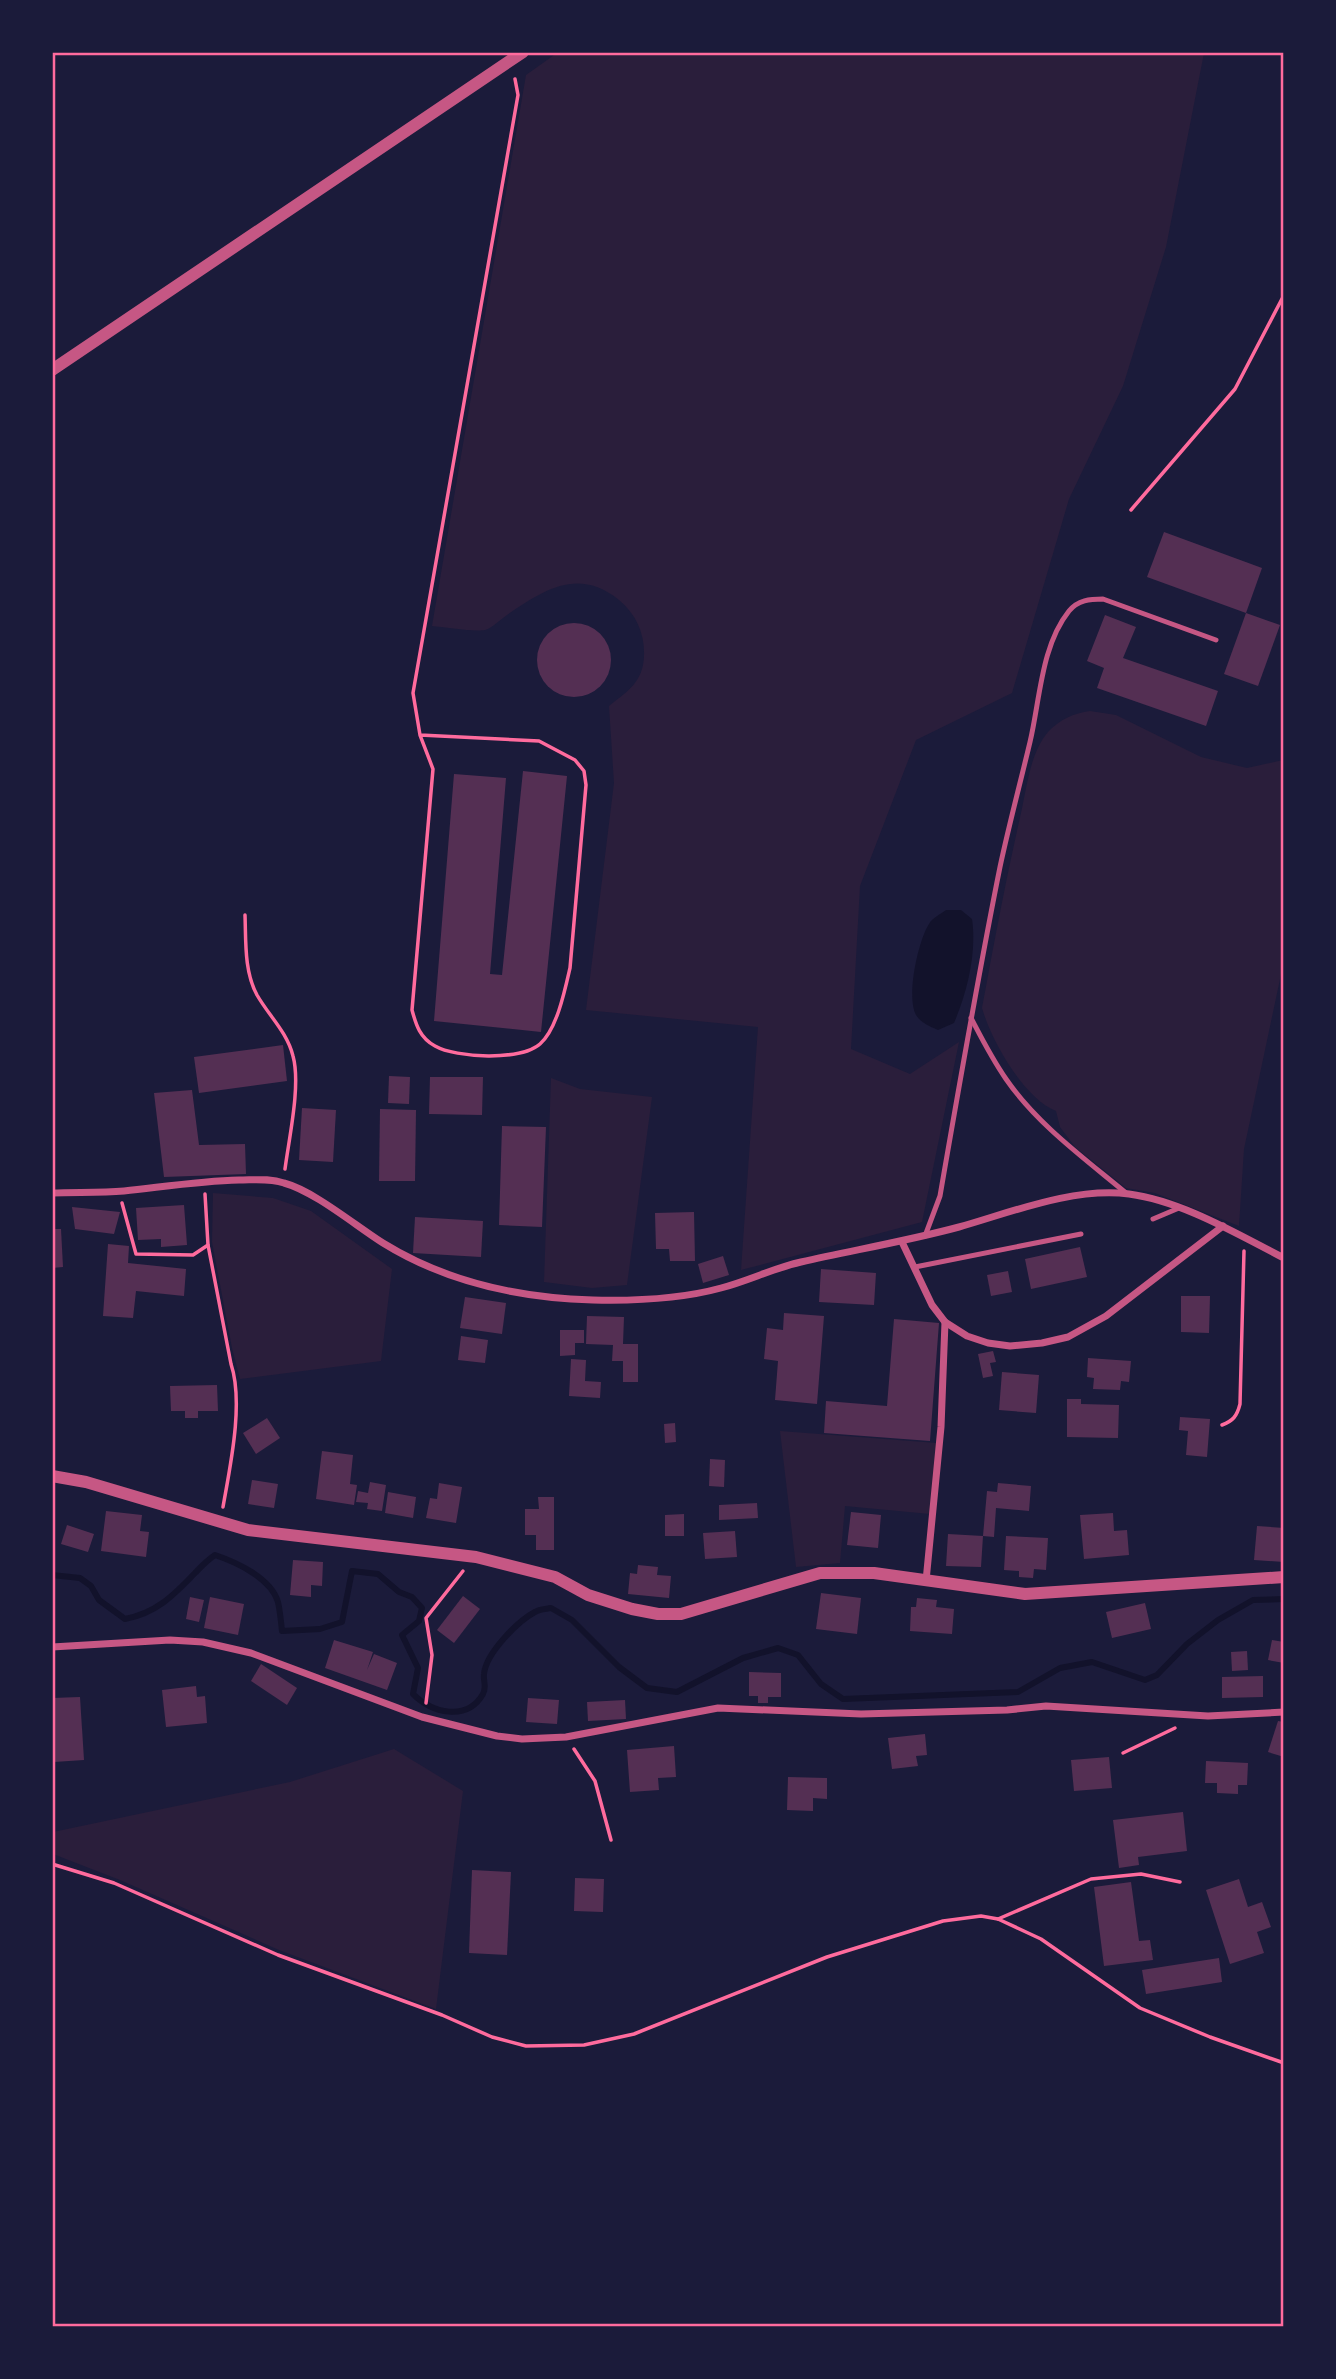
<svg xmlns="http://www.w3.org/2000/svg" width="1336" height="2379" font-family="Ubuntu,sans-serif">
  <rect width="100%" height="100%" fill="#1b1b3a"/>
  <g fill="#2a1e3b">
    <path d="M557,53H1204L1166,247L1123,386L1069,499L1012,693L916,740L860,886L851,1049L910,1074L959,1042L922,1222L741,1270L758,1027L586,1010L614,783L609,706C628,691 643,682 644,656C645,634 636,614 619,600C578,567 544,590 507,615C501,619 492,628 485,630C474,632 444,627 432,626L526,75Z"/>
    <path d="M1090,711L1116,715L1201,757L1247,768L1283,760V965L1244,1149L1239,1226L1155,1193L1126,1188L1075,1147L1060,1127L1056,1111C1024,1099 991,1040 982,1008C994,943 1006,878 1021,813C1027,787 1030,753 1048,732C1059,720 1074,713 1090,711Z"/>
    <polygon points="551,1078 580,1089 652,1097 627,1285 592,1288 544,1282"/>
    <polygon points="213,1193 273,1198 311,1211 392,1269 381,1361 240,1379 232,1348 212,1242"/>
    <polygon points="780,1431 937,1443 930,1514 845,1506 840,1563 796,1567"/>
    <polygon points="394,1749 463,1791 436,2009 279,1950 120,1880 53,1854 53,1832 290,1782"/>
  </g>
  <path fill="#12122b" d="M946,910H961L972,919C977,953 967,993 954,1023L938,1030C929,1026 921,1023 916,1015C906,997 918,941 929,924C932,918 941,914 946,910Z"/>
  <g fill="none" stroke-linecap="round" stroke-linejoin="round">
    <path stroke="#12122b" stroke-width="6" d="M52,1575L80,1578L91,1586L99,1600L125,1619C156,1613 173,1596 194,1574C201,1567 206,1561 215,1555C236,1562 271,1578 278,1602C280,1611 281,1621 282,1631L320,1629L342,1622L352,1571L378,1574L399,1592L412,1597L422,1608L419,1621L402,1635L418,1668L413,1694C431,1713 467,1722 483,1694C487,1686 483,1682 484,1674C486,1653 518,1621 535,1612C539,1609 546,1609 551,1608L572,1620L619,1667L647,1688L677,1692L743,1658L778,1648L798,1655L821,1684L843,1699L1018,1692L1060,1668L1092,1662L1145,1680L1157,1675L1187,1644L1218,1620L1253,1600L1284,1599"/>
  </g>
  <g fill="#542f53">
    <polygon points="1164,532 1262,568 1246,613 1147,577"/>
    <polygon points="1246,613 1280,625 1258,686 1224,674"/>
    <polygon points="1105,615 1136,627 1123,658 1218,691 1206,726 1097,688 1104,668 1087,661"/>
    <circle cx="574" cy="660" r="37"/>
    <polygon points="523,771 567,776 541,1032 434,1021 454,774 506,778 490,974 502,975"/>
    <polygon points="283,1045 287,1081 199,1093 194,1057"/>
    <polygon points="389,1076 410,1077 409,1104 388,1103"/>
    <polygon points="430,1077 483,1077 482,1115 429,1114"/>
    <polygon points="192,1090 199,1145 245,1144 246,1174 164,1177 154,1093"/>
    <polygon points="302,1108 336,1110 333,1162 299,1160"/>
    <polygon points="380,1109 416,1110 415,1181 379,1181"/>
    <polygon points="502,1126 546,1127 542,1227 499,1225"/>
    <polygon points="184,1205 187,1245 161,1247 161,1239 138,1240 136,1208"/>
    <polygon points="72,1207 120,1212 114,1234 75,1229"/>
    <polygon points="694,1212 695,1261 670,1261 669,1249 656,1249 655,1213"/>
    <polygon points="415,1217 483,1221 481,1257 413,1253"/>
    <polygon points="52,1229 61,1229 63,1267 52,1268"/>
    <polygon points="108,1244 129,1246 128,1263 186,1269 184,1296 136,1291 133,1318 103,1316"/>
    <polygon points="1080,1247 1087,1277 1031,1289 1025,1259"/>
    <polygon points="723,1256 729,1275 703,1283 698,1264"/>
    <polygon points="821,1269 876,1273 874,1305 819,1302"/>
    <polygon points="1008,1271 1012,1292 991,1296 987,1275"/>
    <polygon points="1181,1296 1210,1296 1209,1333 1181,1332"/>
    <polygon points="465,1297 506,1303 502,1334 460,1328"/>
    <polygon points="784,1313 824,1316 817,1404 775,1400 778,1361 764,1359 767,1328 783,1330"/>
    <polygon points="587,1316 624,1317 623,1344 638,1344 638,1382 623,1382 623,1361 612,1361 613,1345 586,1344"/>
    <polygon points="894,1319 939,1323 930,1441 824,1433 826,1401 887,1406"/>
    <polygon points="560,1330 584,1330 584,1343 575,1343 575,1355 560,1356"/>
    <polygon points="461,1336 488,1340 485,1363 458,1360"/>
    <polygon points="993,1351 996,1362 990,1363 993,1376 983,1378 978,1354"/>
    <polygon points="1088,1358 1131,1361 1129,1382 1121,1381 1120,1390 1093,1389 1094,1378 1087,1377"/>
    <polygon points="571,1359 586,1360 585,1381 601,1382 600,1398 569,1396"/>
    <polygon points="1002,1372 1039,1375 1036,1413 999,1410"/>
    <polygon points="217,1385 218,1411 198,1411 198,1418 185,1418 185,1411 171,1411 170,1386"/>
    <polygon points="1067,1399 1081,1399 1081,1404 1119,1405 1118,1438 1067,1437"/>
    <polygon points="1180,1417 1210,1419 1207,1457 1186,1455 1188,1431 1179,1430"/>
    <polygon points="267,1418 280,1438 256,1454 243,1433"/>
    <polygon points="675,1423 676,1442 665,1443 664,1424"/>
    <polygon points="322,1451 353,1455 350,1484 357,1485 354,1505 316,1499"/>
    <polygon points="710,1459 725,1460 724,1487 709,1486"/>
    <polygon points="252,1480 278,1484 274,1508 248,1504"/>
    <polygon points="370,1482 386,1485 382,1511 367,1509 368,1503 356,1502 358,1491 368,1493"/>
    <polygon points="439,1483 462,1487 456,1523 426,1518 430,1498 437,1499"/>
    <polygon points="998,1483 1031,1486 1029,1511 996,1508 994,1537 983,1536 981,1567 946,1566 948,1534 983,1536 987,1491 997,1492"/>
    <polygon points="388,1492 416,1497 413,1518 385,1513"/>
    <polygon points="538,1497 554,1497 554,1550 536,1550 536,1535 525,1535 525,1509 539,1509"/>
    <polygon points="757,1503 758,1518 719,1520 719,1505"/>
    <polygon points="106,1511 142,1515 140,1531 149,1532 146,1557 101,1551"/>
    <polygon points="851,1512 881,1515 878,1548 847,1545"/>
    <polygon points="1113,1513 1114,1531 1127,1530 1129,1555 1084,1559 1080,1515"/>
    <polygon points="684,1514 684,1536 665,1536 665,1515"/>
    <polygon points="67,1525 94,1534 88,1552 61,1544"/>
    <polygon points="1257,1526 1284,1528 1284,1562 1254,1560"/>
    <polygon points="735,1531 737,1557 705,1559 703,1533"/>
    <polygon points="1006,1536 1048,1538 1046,1570 1034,1569 1033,1578 1019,1577 1019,1571 1004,1570"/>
    <polygon points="293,1560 323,1562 322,1586 311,1585 311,1597 290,1595"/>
    <polygon points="638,1565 658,1567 657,1575 671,1576 669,1598 628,1594 630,1573 637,1574"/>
    <polygon points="821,1593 861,1598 857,1634 816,1629"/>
    <polygon points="463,1596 480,1609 454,1643 437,1630"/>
    <polygon points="190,1597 204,1600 199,1622 186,1619"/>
    <polygon points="210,1597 244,1604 238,1635 204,1628"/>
    <polygon points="917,1598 937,1600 936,1607 954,1609 952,1634 910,1631 911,1607 916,1607"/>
    <polygon points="1145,1603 1151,1629 1112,1638 1106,1612"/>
    <polygon points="334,1640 373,1652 367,1670 374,1654 397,1663 387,1690 325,1668"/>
    <polygon points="1272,1640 1284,1642 1284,1663 1268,1660"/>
    <polygon points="1247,1651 1248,1670 1232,1671 1231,1652"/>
    <polygon points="261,1664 297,1688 287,1705 251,1681"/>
    <polygon points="749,1672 781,1673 781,1697 768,1697 768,1703 758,1703 758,1696 749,1696"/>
    <polygon points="1263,1676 1263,1697 1222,1698 1222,1677"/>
    <polygon points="196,1686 197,1697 205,1696 207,1723 166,1727 162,1690"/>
    <polygon points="80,1697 84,1760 54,1762 52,1698"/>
    <polygon points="528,1698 559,1700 557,1724 526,1722"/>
    <polygon points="625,1700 626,1719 588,1721 587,1702"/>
    <polygon points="1278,1721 1284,1722 1284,1757 1268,1752"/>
    <polygon points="925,1734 927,1755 916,1756 918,1766 892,1769 888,1738"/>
    <polygon points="674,1746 676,1777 658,1778 659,1790 630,1792 627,1750"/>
    <polygon points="1109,1757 1112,1788 1074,1791 1071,1760"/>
    <polygon points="1206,1761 1248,1763 1247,1785 1238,1785 1238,1794 1217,1793 1217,1783 1205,1783"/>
    <polygon points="788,1777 827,1778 827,1799 813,1798 813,1811 787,1810"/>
    <polygon points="1183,1812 1187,1851 1138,1857 1139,1865 1119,1868 1113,1820"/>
    <polygon points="472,1870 511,1872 507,1955 469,1953"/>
    <polygon points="575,1878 604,1879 603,1912 574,1911"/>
    <polygon points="1239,1879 1248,1907 1262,1902 1271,1927 1257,1932 1264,1953 1230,1964 1206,1890"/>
    <polygon points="1131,1882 1139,1941 1150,1940 1153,1960 1104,1966 1094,1887"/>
    <polygon points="1219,1958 1222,1982 1146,1994 1142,1970"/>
  </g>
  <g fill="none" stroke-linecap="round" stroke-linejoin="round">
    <g stroke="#ff6b9d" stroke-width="3.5">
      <polyline points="1131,510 1235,389 1284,295"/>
      <path d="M420,735L539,741L575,760L584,771L586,785L570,968C565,990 557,1029 540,1044C521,1061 456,1058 435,1046C420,1038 416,1025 412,1010L433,769L420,735L413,693L518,95L515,79"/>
      <path d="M245,915C246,941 244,971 257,995C269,1016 287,1032 293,1056C301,1085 289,1138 285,1169"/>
      <path d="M205,1194L208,1245L231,1364C244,1403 230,1467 223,1507"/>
      <polyline points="122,1203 136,1254 193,1255 208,1245"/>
      <path d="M1222,1425C1233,1421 1237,1416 1240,1404L1244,1251"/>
      <polyline points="426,1703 432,1655 426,1618 463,1571"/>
      <polyline points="574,1749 595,1781 611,1840"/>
      <polyline points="1123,1753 1175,1728"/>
      <polyline points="52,1864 114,1883 278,1955 442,2015 492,2037 526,2046 584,2045 634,2034 827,1957 943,1921 981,1916 998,1919 1041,1939 1140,2008 1210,2037 1284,2063"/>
      <polyline points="998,1919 1091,1879 1141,1874 1180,1882"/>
    </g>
    <g stroke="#c65784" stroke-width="5">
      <path d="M971,1018C982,1039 992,1059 1006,1079C1037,1124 1084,1158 1126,1193"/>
      <polyline points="1153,1219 1179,1208"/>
      <path d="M925,1236L940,1196C959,1086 978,976 1000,867C1009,825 1020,784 1030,742C1040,700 1041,646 1069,611C1078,600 1090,599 1103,599L1216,640"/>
      <polyline points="915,1267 1081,1234"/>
    </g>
    <g stroke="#c65784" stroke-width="7">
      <path d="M52,1193C76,1192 100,1193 124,1191C162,1187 200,1181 239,1180C254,1180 270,1178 284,1183C314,1191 356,1226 383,1243C446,1282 520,1298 593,1300C635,1301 681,1299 721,1288C748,1281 774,1268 801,1262C854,1250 907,1241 959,1227C1012,1212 1073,1187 1129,1194C1182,1201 1237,1234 1284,1258"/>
      <polyline points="902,1242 932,1305 945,1322 941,1427 926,1581"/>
      <polyline points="945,1322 967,1336 988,1343 1010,1346 1042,1343 1068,1337 1106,1316 1223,1226"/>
      <polyline points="52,1647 170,1640 203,1642 251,1653 422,1717 497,1736 522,1739 566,1737 718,1708 861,1714 1007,1710 1046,1706 1208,1716 1284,1712"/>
    </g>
    <g stroke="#c65784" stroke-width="12">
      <polyline points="52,370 523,52"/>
      <polyline points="52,1476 86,1482 248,1530 476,1557 555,1577 588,1595 632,1609 658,1614 681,1614 820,1573 874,1573 1025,1594 1284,1577"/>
    </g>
  </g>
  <rect width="1336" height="2379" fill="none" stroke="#1b1b3a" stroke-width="108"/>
  <rect x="54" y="54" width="1228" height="2271" fill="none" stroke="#ff6b9d" stroke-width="2.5"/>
</svg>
